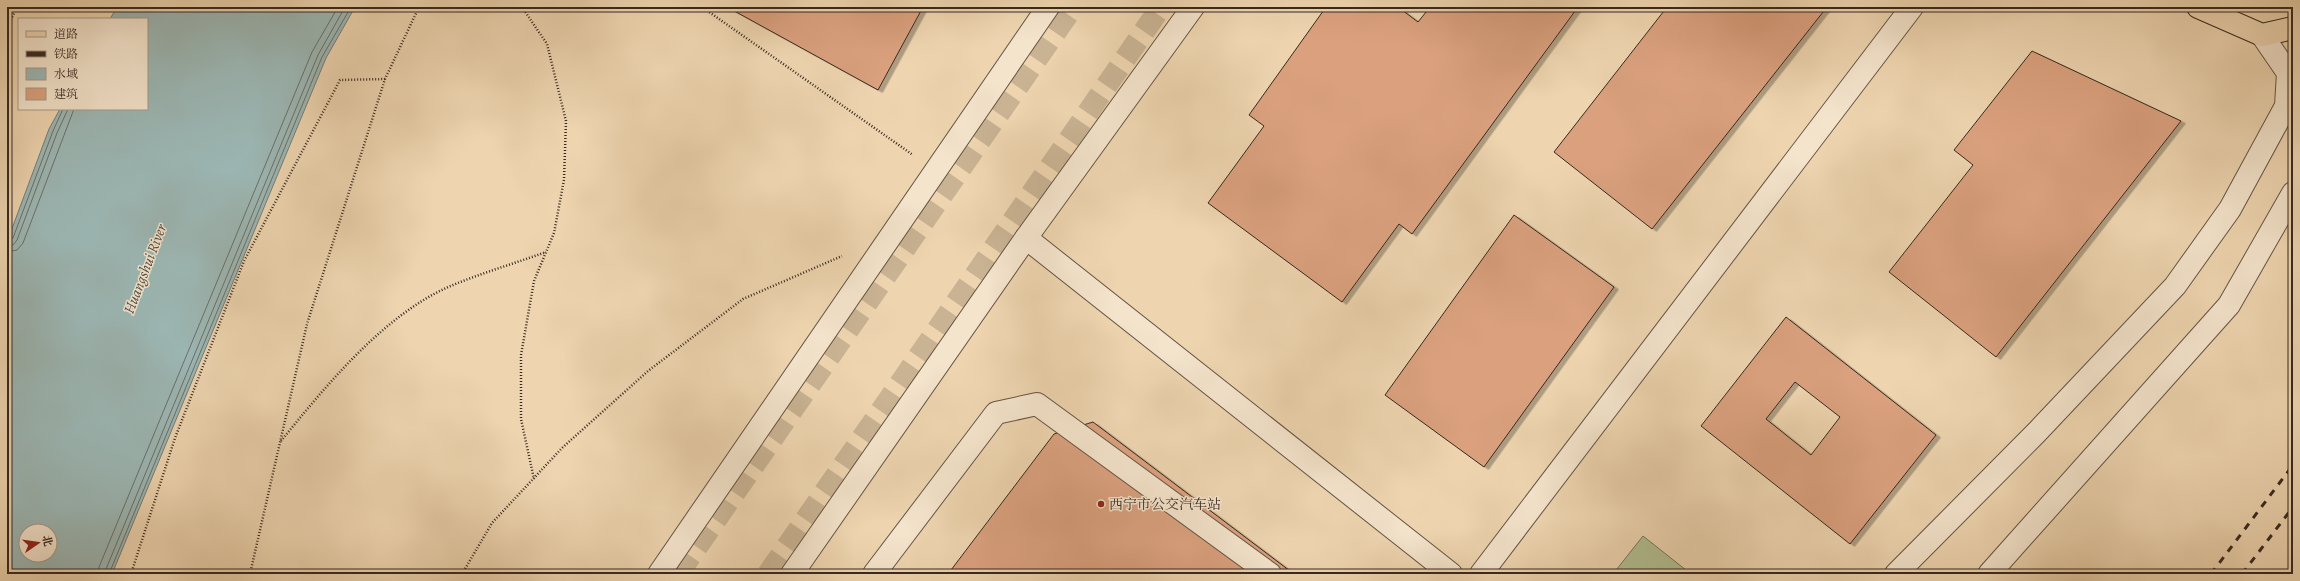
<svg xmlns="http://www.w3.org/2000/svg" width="2300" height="581" font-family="Alegreya,'Noto Serif SC',serif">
  <defs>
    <filter id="shadow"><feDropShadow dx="4.5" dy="2.5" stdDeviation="0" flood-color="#0004"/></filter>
  </defs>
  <rect width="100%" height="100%" fill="#eed5b0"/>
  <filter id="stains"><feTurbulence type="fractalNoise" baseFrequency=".005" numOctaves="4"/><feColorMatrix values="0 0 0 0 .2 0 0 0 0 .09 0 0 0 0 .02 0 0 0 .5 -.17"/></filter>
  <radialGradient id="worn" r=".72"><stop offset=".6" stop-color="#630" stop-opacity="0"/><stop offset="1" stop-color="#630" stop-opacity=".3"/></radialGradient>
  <polygon fill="#b2be90" stroke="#747458" points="1643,536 1691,574 1613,574"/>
  <path fill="#9cb7b4" stroke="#747e79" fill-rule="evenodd" d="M117,7H355L326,58L112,574H7V242L49,129L60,109H147V19H110ZM26,531H50V555H26Z"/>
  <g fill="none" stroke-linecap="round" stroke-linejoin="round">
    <g stroke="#6a706a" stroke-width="1">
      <polyline points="7,241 13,238 53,131 63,109"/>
      <polyline points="7,246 13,245 17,240 57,133 68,109"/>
      <polyline points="7,252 17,250 23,243 74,109"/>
      <polyline points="98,574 99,567 312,52 338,7"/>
      <polyline points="104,574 318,55 345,7"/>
      <polyline points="109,574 322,57 351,7"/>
    </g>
  </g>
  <g fill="#dba17f" stroke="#372920" fill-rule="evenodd" filter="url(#shadow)">
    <polygon points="727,7 923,7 878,90"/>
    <polygon points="1326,7 1398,7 1418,22 1430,7 1578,7 1412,234 1399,224 1342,302 1208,203 1264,126 1249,115"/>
    <polygon points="1667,7 1827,7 1652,229 1554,152"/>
    <polygon points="2032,51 2181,121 1996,357 1889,272 1973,165 1954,150"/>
    <polygon points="1514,215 1614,287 1484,467 1385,395"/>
    <path d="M1786,317L1936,435L1850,544L1701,426ZM1795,382L1840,417L1811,455L1766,419Z"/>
    <polygon points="1093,422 1294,574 948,574 1054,434"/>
  </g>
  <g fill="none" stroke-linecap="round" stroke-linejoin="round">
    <g stroke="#c9b393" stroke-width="22" stroke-dasharray="22 11" stroke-linecap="butt">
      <polyline points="678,574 1073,7"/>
      <polyline points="768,574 1161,7"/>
    </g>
    <g stroke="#655444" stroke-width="24">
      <g id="minor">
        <polyline points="1026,238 1451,574"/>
        <polyline points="659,574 1048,7"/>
        <polyline points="792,574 1026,238 1193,7"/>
        <polyline points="874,574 996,413 1037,404 1270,574"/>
        <polyline points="1481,574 1912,7"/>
        <polyline points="1896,574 2037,432 2175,286 2230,209 2286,106 2288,73 2262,35"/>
        <polyline points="1989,574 2229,305 2293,193"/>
      </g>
    </g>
    <g stroke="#372920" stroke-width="24">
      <polyline id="major" points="2198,7 2262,35 2293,28"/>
    </g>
    <g stroke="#372920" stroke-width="2.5" stroke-dasharray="1 2" stroke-linecap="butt">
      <polyline points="522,7 547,44 566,121 564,180 554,233 534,281 521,355 521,419 534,479"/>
      <polyline points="702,7 913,155"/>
      <polyline points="7,28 17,7"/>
      <path d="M281,441C325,387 381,318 446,288C478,274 513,264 546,252"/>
      <polyline points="131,574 175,438 244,261 340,80 385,79"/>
      <polyline points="250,574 307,324 385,79 419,7"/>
      <polyline points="462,574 492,523 562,448 648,371 743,299 842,256"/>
    </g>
    <use href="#minor" stroke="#f4e4cc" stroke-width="22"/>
    <use href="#major" stroke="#eed5b0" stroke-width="22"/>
    <g stroke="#372920" stroke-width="3" stroke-dasharray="7 7" stroke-linecap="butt">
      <polyline points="2211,574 2293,465"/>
      <polyline points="2242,574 2293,507"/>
    </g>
  </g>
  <circle fill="#8f2418" stroke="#f4e4cc" stroke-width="1.5" cx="1101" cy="504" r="4"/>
  <g text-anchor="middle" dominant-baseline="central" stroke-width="3" stroke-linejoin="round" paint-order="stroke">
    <g font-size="14" fill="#372920" stroke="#f4e4cc" text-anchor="start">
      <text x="1109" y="504">西宁市公交汽车站</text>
    </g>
    <g font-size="15" font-style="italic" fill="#504c45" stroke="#f4e4cc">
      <text transform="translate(145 269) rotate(-69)">Huangshui River</text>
    </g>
  </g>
  <rect width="2300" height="581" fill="none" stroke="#eed5b0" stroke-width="24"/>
  <rect x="8" y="8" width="2284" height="565" fill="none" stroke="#372920" stroke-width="2"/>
  <rect x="12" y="12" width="2276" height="557" fill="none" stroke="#372920"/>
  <rect x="18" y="18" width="130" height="92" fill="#f4e4cc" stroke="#a89987"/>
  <rect x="26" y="31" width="20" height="6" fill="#eed5b0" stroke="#a89987"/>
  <text x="54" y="38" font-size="12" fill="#372920">道路</text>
  <rect x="26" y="51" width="20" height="6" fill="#372920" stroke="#a89987"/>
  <text x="54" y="58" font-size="12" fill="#372920">铁路</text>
  <rect x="26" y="68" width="20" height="12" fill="#9cb7b4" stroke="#a89987"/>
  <text x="54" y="78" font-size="12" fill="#372920">水域</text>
  <rect x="26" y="88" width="20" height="12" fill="#dba17f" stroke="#a89987"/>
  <text x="54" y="98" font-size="12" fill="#372920">建筑</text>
  <g transform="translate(38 543) rotate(77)"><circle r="19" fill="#f4e4cc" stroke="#a89987"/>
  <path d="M0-3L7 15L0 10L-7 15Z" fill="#8f2418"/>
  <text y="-6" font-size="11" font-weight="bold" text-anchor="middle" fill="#372920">北</text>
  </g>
  <rect width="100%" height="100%" filter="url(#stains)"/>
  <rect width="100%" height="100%" fill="url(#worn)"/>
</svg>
